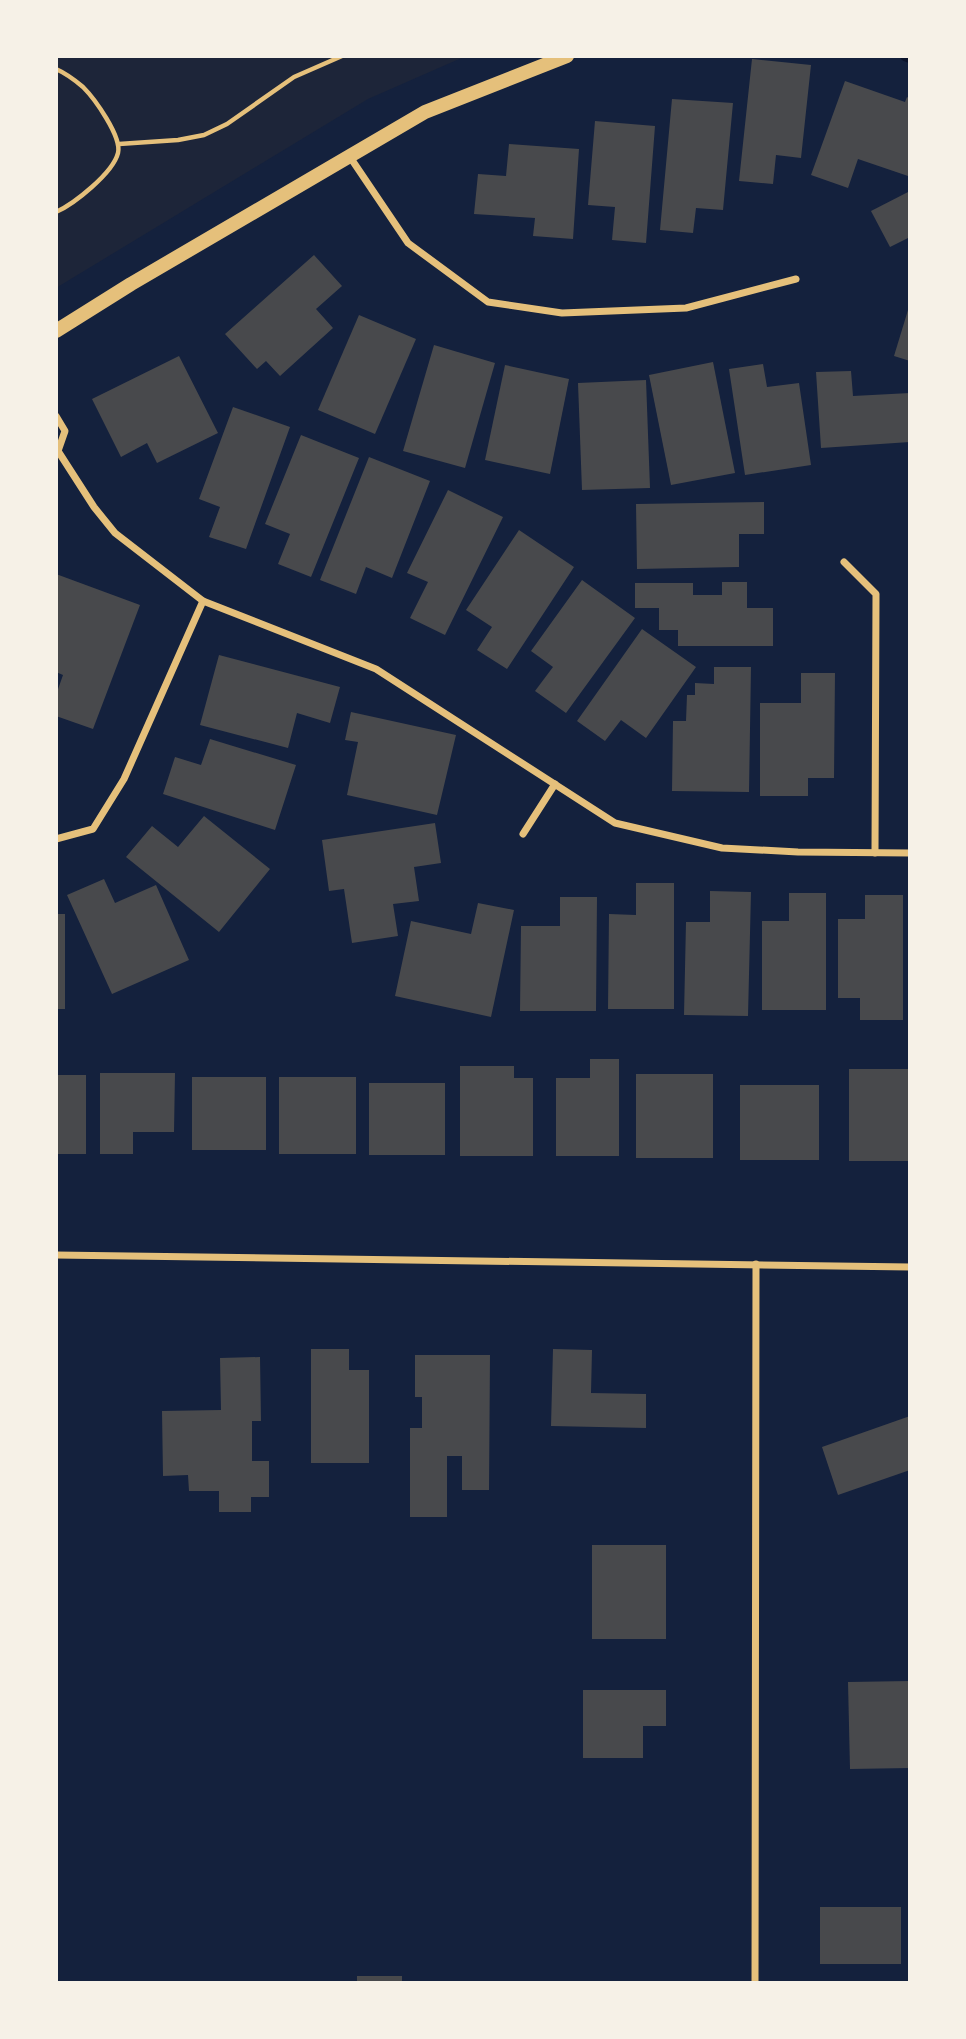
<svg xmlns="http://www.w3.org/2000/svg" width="966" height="2039" font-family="Figtree,sans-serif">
  <rect width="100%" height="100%" fill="#14213d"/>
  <polygon fill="#1d2539" points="56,56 466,56 368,99 56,288"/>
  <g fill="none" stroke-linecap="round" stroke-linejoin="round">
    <polyline stroke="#0b132b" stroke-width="10" points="905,56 910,58"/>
  </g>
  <g fill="#48494c">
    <polygon points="752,59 811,65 801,158 776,155 773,184 739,181"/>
    <polygon points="845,81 905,102 907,97 910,99 910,171 908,176 858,159 848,188 811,175"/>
    <polygon points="672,99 733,103 723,210 696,208 693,233 660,230"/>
    <polygon points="595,121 655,126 646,243 612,240 615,207 588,205"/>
    <polygon points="509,144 579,149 573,239 533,236 535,218 474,214 478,174 506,176"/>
    <polygon points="910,191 910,237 890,247 871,211"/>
    <polygon points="314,255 342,286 316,309 333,328 280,376 266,361 257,369 225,334"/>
    <polygon points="908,310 910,310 910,361 894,356"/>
    <polygon points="359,315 416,339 375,434 318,410"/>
    <polygon points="434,345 495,363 465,468 403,451"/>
    <polygon points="179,356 218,433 157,463 147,443 121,457 92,399"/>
    <polygon points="713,362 735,473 671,485 649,375"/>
    <polygon points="763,364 767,387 799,383 811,465 745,475 729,369"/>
    <polygon points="505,365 569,379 550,474 485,460"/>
    <polygon points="851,371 853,396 910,393 910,442 821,448 816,372"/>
    <polygon points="646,380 650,488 582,490 578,383"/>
    <polygon points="233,407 290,427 246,549 209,537 220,507 199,499"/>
    <polygon points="301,435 359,458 311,577 278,564 290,534 265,524"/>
    <polygon points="369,457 430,481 392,578 366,567 356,594 320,580"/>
    <polygon points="448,490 503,517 445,635 410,618 428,582 407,573"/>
    <polygon points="764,502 764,534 739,534 739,567 637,569 636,504"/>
    <polygon points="519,530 574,567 507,669 477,650 492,627 466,610"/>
    <polygon points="56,574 140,605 93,729 56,716 56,695 63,675 56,672"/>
    <polygon points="582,580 635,618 566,713 535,691 553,667 531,651"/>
    <polygon points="722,582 747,582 747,608 773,608 773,646 678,646 678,630 659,630 659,608 635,608 635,583 693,583 693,595 722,595"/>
    <polygon points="642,629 696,667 646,738 621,720 605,741 577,721"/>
    <polygon points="219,655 340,687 330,723 297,713 288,748 200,725"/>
    <polygon points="714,667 751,667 749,792 672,791 673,721 686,721 687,695 695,695 695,683 714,684"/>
    <polygon points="801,673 835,673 834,778 808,778 808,796 760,796 760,703 801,703"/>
    <polygon points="351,712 456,735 437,815 347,795 358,742 345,740"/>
    <polygon points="210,739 296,765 275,830 163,794 175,757 201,765"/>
    <polygon points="204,816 270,869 219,932 126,857 152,826 178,847"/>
    <polygon points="435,823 441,863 414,867 419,901 393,904 398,936 352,943 344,889 329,891 322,840"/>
    <polygon points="104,879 115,903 156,885 189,960 112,994 67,895"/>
    <polygon points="636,883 674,883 674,1009 608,1009 609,914 636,915"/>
    <polygon points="710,891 751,892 748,1016 684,1015 686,922 710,922"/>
    <polygon points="789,893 826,893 826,1010 762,1010 762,921 789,921"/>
    <polygon points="865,895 903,895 903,1020 860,1020 860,998 838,998 838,919 865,919"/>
    <polygon points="560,897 597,897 596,1011 520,1011 521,926 560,926"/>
    <polygon points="478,903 514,910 491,1017 395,996 411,921 471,934"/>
    <rect x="56" y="914" width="9" height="95"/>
    <polygon points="590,1059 619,1059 619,1156 556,1156 556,1078 590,1078"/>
    <polygon points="460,1066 514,1066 514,1078 533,1078 533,1156 460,1156"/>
    <rect x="849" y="1069" width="61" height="92"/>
    <polygon points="100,1073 175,1073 174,1132 133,1132 133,1154 100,1154"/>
    <rect x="636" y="1074" width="77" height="84"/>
    <rect x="56" y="1075" width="30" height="79"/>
    <rect x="192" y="1077" width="74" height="73"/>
    <rect x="279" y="1077" width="77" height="77"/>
    <rect x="369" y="1083" width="76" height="72"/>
    <rect x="740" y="1085" width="79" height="75"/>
    <polygon points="311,1349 349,1349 349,1370 369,1370 369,1463 311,1463"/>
    <polygon points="553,1349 592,1350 591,1393 646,1394 646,1428 551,1426"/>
    <polygon points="415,1355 490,1355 489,1490 462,1490 462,1456 447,1456 447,1517 410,1517 410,1428 422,1428 422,1397 415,1397"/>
    <polygon points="260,1357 261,1421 252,1421 252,1461 269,1461 269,1497 251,1497 251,1512 219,1512 219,1491 189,1491 188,1475 163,1476 162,1411 221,1410 220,1358"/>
    <polygon points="910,1416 910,1470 838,1495 822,1447"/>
    <rect x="592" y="1545" width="74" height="94"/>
    <polygon points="910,1681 910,1768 850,1769 848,1682"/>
    <polygon points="583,1690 666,1690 666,1726 643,1726 643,1758 583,1758"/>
    <rect x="820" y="1907" width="81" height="57"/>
    <rect x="357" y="1976" width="45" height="7"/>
  </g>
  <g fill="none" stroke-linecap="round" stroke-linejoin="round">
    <g stroke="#e5c07b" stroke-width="4.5">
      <path d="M56,69C65,73 76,81 83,87C95,99 122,137 118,153C113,173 74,204 56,212"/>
      <polyline points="119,144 178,140 204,135 227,124 294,77 342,56"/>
    </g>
    <g stroke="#e5c07b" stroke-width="7">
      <polyline points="350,157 408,243 488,302 562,313 686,308 796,279"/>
      <polyline points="56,416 65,431 58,451 57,451"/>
      <polyline points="58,451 94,507 115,533 203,601 376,669 615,823 722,848 798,852 910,853"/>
      <polyline points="844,562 876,594 875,853"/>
      <polyline points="523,834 555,784"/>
      <polyline points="56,839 93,829 124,779 203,601"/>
      <polyline points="56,1255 910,1267"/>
      <polyline points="755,1983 756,1264"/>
    </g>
    <polyline stroke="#e5c07b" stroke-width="14" points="56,331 131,284 425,112 567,56"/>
  </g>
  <rect width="966" height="2039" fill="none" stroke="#f6f1e7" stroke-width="116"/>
</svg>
